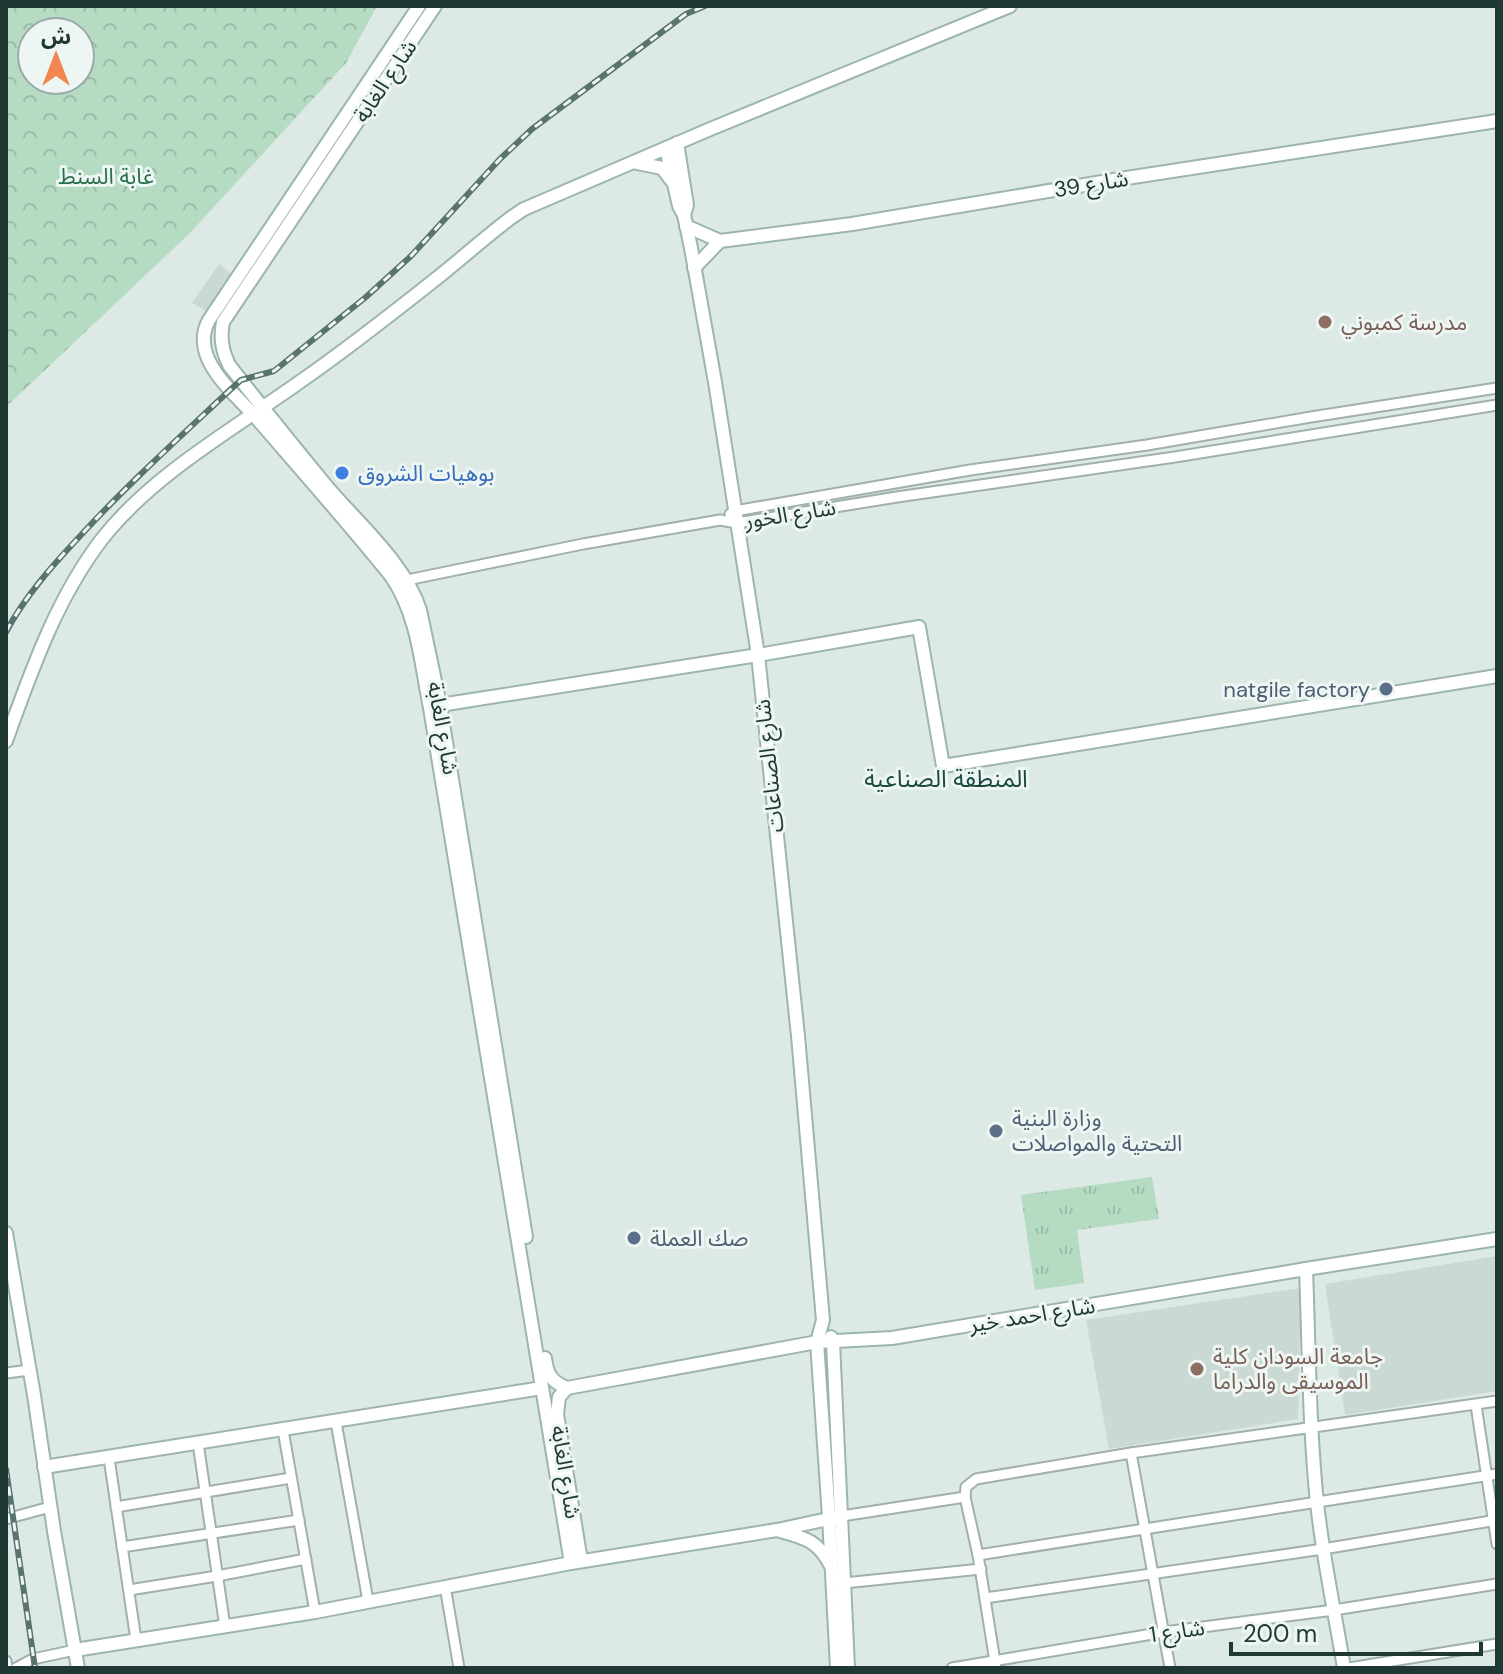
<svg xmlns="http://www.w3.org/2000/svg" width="1503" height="1674" font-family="'DM Sans','Noto Sans Arabic',sans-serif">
  <defs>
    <pattern id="grass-tufts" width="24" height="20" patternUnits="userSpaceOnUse" patternTransform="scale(2)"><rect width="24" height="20" fill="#b5dbc2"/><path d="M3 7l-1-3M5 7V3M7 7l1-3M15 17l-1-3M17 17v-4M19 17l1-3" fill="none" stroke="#9bbda7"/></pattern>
    <pattern id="forest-crowns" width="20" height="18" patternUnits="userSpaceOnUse" patternTransform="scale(2)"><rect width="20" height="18" fill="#b5dbc2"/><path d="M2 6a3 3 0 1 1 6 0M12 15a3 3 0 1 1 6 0" fill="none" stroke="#9bbda7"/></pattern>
  </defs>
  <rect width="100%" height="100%" fill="#dde9e5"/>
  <g fill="#cbd9d4">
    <polygon points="219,264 236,277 210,313 192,303"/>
    <polygon points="1497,1256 1497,1391 1345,1415 1325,1284"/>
    <polygon points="1301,1288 1298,1419 1109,1449 1086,1320"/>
  </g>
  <polygon fill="url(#grass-tufts)" points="1152,1177 1159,1219 1077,1230 1084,1283 1035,1290 1021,1195"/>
  <path fill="url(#forest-crowns)" fill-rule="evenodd" d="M6,6H377L346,63L190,233L6,407ZM32,32H80V80H32Z"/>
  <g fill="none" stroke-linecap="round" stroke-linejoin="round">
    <g stroke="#a0b0ac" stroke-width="13">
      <g id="street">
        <polyline points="730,514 735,511 970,470 1147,445 1311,417 1497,388"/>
        <polyline points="407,580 583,544 720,520 737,523 897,497 1175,457 1497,405"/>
        <polyline points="6,1373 30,1370"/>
        <polyline points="1476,1405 1497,1544"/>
        <polyline points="336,1422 368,1601"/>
        <polyline points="283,1430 315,1612"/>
        <polyline points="198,1443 225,1627"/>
        <polyline points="1131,1453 1170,1668"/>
        <polyline points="109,1458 136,1640"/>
        <polyline points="965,1497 978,1555 996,1668"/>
        <polyline points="116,1507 291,1478"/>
        <polyline points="842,1516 965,1497 966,1487 976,1479 1131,1453 1497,1401"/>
        <polyline points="6,1519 50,1507"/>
        <polyline points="122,1547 299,1520"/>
        <polyline points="978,1555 1497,1474"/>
        <polyline points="844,1583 981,1569"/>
        <polyline points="445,1586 459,1668"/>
        <polyline points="129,1590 217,1576 306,1559"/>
        <polyline points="985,1598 1323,1549 1497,1520"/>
        <polyline points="6,1661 7,1668"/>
        <polyline points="16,1668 33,1659 75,1650"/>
        <polyline points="952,1668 1164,1632 1334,1610 1497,1584"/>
        <polyline points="1349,1668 1497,1644"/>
      </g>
    </g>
    <g stroke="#9cb5ae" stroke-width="16">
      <g id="secondary">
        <path d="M419,6L209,320C201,334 203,348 209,361C221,385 243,402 260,422C304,473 349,524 391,576C418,615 421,664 430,708L571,1563"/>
        <path d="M435,6L223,322C220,338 222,350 229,365C262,407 295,448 329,489C361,526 405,564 420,610L440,705L526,1237"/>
        <polyline points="677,143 687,205 684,215"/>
        <polyline points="666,148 679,206 684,215 691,248 715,382 758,655 798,1036 823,1320 817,1342 829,1517 837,1668"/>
        <polyline points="637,163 662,168 672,181"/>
        <polyline points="686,226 720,241 852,224 1120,179 1497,121"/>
        <polyline points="694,268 720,241"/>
        <polyline points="440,705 758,655 919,627 943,766 1497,676"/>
        <path d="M6,741C31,672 56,599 102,539C153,474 234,429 301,381C346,350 389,316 432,282C459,261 484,238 512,217L524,209L708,130L1010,6"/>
        <polyline points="6,1233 34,1395 54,1531 78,1668"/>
        <path d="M1306,1269C1309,1347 1309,1425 1317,1503C1323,1559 1335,1613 1344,1668"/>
        <polyline points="831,1337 833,1342 848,1668"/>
        <path d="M545,1358C547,1375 552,1382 567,1388"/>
        <polyline points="567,1388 817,1342 892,1338 1306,1269 1497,1239"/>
        <polyline points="567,1388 559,1397 557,1414 581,1561"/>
        <polyline points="44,1467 542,1388"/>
        <path d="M780,1531C806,1538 818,1541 831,1566"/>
        <polyline points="75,1650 315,1612 571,1563 777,1530 842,1516"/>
      </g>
    </g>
    <use href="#street" stroke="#fff" stroke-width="9"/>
    <use href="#secondary" stroke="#fff" stroke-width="12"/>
    <g stroke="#59746f" stroke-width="6">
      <g id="rail">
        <path d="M6,632C25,596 53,565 81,535C128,484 179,438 230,390L241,380L274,371L366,297L411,256L500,159L532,129L686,14L705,6"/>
        <polyline points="6,1469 35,1668"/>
      </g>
    </g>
    <use href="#rail" stroke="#edf6f2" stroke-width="3" stroke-dasharray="9" stroke-linecap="butt"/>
  </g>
  <g fill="#8d6e63" stroke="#edf6f2" stroke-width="3">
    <circle cx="1325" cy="322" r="8"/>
    <circle cx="1197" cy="1369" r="8"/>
  </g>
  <circle fill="#3f7fe0" stroke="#edf6f2" stroke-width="3" cx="342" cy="473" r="8"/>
  <g fill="#5c6f8a" stroke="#edf6f2" stroke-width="3">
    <circle cx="1386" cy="689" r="8"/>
    <circle cx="996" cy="1131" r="8"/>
    <circle cx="634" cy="1238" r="8"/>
  </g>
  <g text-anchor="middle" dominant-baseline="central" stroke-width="6" stroke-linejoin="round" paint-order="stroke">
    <g font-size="22" fill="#1f3833" stroke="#edf6f2">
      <text transform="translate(385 81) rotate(-56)">شارع الغابة</text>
      <text transform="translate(1091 184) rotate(-9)">شارع 39</text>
      <text transform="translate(790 514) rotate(-9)">شارع الخور</text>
      <text transform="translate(443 728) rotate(80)">شارع الغابة</text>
      <text transform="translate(769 766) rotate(-96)">شارع الصناعات</text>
      <text transform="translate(1032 1315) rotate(-9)">شارع احمد خير</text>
      <text transform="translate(566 1472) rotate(81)">شارع الغابة</text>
      <text transform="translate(1177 1631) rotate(-8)">شارع 1</text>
    </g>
    <g font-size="22" fill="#296e4a" stroke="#edf6f2">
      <text x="106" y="176">غابة السنط</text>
    </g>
    <g font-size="22" fill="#785e54" stroke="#edf6f2" text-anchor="start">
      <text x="1341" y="322">مدرسة كمبوني</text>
      <text x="1213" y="1356">جامعة السودان كلية<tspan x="1213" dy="25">الموسيقى والدراما</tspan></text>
    </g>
    <g font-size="22" fill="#366cbe" stroke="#edf6f2" text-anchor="start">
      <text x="358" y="473">بوهيات الشروق</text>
    </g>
    <g font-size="22" fill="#4e5e75" stroke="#edf6f2" text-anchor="start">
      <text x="1370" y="689" text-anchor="end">natgile factory</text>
      <text x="1012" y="1118">وزارة البنية<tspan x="1012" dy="25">التحتية والمواصلات</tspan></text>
      <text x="650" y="1238">صك العملة</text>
    </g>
    <g font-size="24" fill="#1b4a42" stroke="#edf6f2">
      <text x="946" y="778">المنطقة الصناعية</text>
    </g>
  </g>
  <rect width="1503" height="1674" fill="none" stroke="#1f3833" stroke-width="16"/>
  <g transform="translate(56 56)"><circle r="38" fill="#edf6f2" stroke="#9baaa6" stroke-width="2"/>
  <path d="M0-6L14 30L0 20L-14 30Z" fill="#f28752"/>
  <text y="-12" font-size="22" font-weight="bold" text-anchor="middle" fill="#1f3833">ش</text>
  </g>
  <path d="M1231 1642v12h250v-12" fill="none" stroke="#1f3833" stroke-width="4"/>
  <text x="1243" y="1642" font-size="24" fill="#1f3833" stroke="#edf6f2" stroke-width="6" paint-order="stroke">200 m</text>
</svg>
